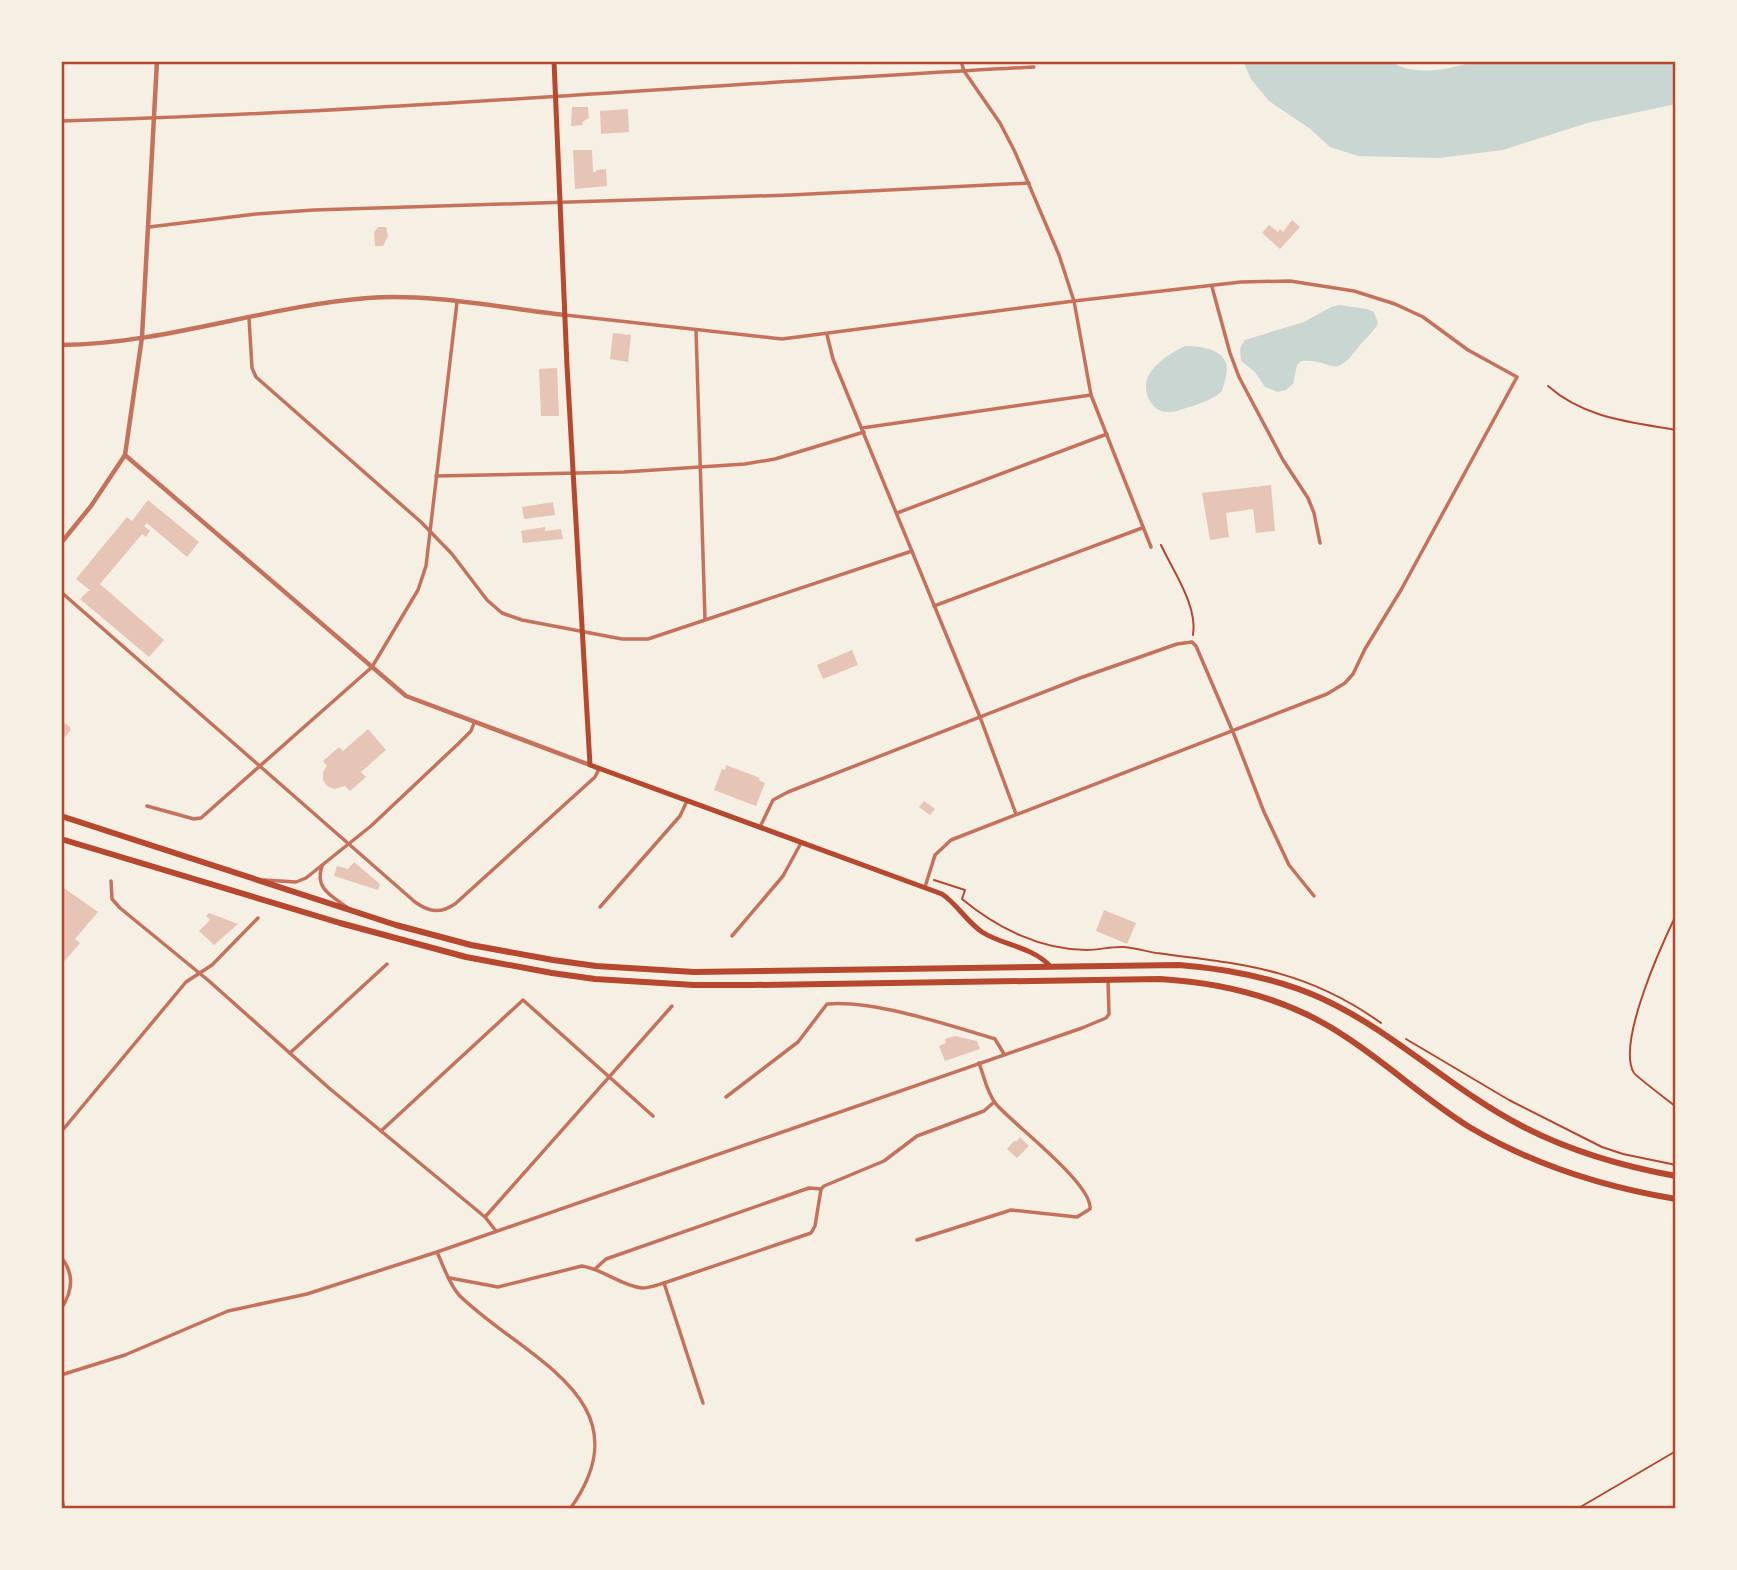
<svg xmlns="http://www.w3.org/2000/svg" width="1737" height="1570" font-family="Ubuntu,sans-serif">
  <rect width="100%" height="100%" fill="#f6efe4"/>
  <g fill="#c9d6d2">
    <path d="M1243,61H1389C1415,77 1448,70 1475,61H1676V104L1587,123L1503,150L1438,158L1358,156L1330,147L1309,128L1269,101L1251,79Z"/>
    <path d="M1339,305L1367,309L1374,312L1378,323C1374,332 1366,337 1360,345C1332,383 1334,358 1301,361L1297,365L1293,384L1286,390L1278,392L1265,387L1255,372L1241,361L1240,348L1245,340L1304,322L1331,307Z"/>
    <path d="M1185,346C1200,346 1226,349 1227,368C1227,375 1224,384 1222,391C1214,399 1204,402 1193,406C1184,408 1175,413 1166,412C1148,410 1141,386 1150,373C1158,361 1173,352 1185,346Z"/>
  </g>
  <g fill="#e6c5b7">
    <polygon points="572,107 588,107 589,118 582,122 583,125 571,126"/>
    <polygon points="628,109 629,132 601,134 600,111"/>
    <polygon points="573,150 592,150 593,172 596,172 596,170 606,169 607,186 575,189"/>
    <polygon points="1292,220 1300,227 1280,249 1262,233 1269,225 1278,232 1280,229 1283,232"/>
    <polygon points="378,227 386,227 388,236 383,246 375,246 374,232"/>
    <polygon points="613,333 631,335 628,362 610,359"/>
    <polygon points="557,368 559,416 541,416 539,369"/>
    <polygon points="1271,485 1275,531 1256,533 1253,509 1226,513 1229,537 1210,540 1202,493"/>
    <polygon points="148,500 199,542 187,557 147,523 144,526 150,531 146,537 142,534 100,584 164,640 149,657 80,599 88,591 91,591 76,579 127,517 132,521"/>
    <polygon points="553,502 555,515 524,519 522,507"/>
    <polygon points="545,527 545,531 561,529 563,539 523,543 521,531"/>
    <polygon points="852,650 858,665 823,679 817,665"/>
    <polygon points="65,723 71,728 70,731 61,741 61,727"/>
    <polygon points="368,729 386,750 361,772 366,777 350,791 345,786 334,789 327,786 323,780 323,772 327,766 323,761 339,747 343,751"/>
    <polygon points="726,765 760,778 759,780 765,783 756,806 714,790 722,769 725,770"/>
    <polygon points="924,801 935,809 930,815 919,807"/>
    <polygon points="354,862 380,884 378,890 334,876 337,866 348,869"/>
    <polygon points="61,886 98,912 75,939 80,943 61,965"/>
    <polygon points="1104,910 1136,923 1127,944 1096,931"/>
    <polygon points="209,913 238,924 214,945 199,931 210,920 206,916"/>
    <polygon points="955,1036 977,1041 980,1049 945,1061 939,1046 946,1043 945,1039"/>
    <polygon points="1020,1137 1029,1146 1017,1158 1007,1149 1015,1140 1016,1142"/>
  </g>
  <g fill="none" stroke-linecap="round" stroke-linejoin="round">
    <g stroke="#b5482f" stroke-width="2">
      <path d="M1548,386C1584,418 1630,422 1676,430"/>
      <path d="M1161,545C1173,571 1198,606 1193,635"/>
      <path d="M934,880L965,890L962,899C997,928 1041,950 1087,950C1100,950 1112,946 1124,947C1135,948 1145,951 1156,953C1243,964 1306,969 1381,1023"/>
      <path d="M1676,915C1662,944 1616,1044 1634,1073C1638,1078 1669,1101 1676,1107"/>
      <polyline points="1406,1039 1509,1100 1602,1147 1623,1154 1676,1165"/>
      <polyline points="1577,1509 1676,1451"/>
    </g>
    <g stroke="#c5725c" stroke-width="3.5">
      <polyline points="961,61 964,71 1000,123 1015,152 1059,255 1074,301 1091,395 1151,547"/>
      <path d="M61,121C386,112 710,84 1034,67"/>
      <polyline points="149,227 256,214 314,210 790,195 1029,183"/>
      <polyline points="1212,287 1230,353 1239,377 1283,460 1308,498 1314,513 1320,543"/>
      <polyline points="565,315 782,339 1074,301 1241,282 1290,281 1354,291 1395,304 1423,317 1468,350 1517,377 1401,590 1365,649 1353,674 1345,683 1327,694 951,840 935,855 925,887"/>
      <polyline points="249,318 252,368 256,377 421,522 452,554 487,600 502,613 522,620 622,639 648,639 912,551"/>
      <polyline points="696,330 705,619"/>
      <polyline points="827,335 833,359 980,717 1016,814"/>
      <polyline points="862,428 1091,395"/>
      <polyline points="436,476 624,472 745,464 775,459 864,432"/>
      <polyline points="897,513 1107,434"/>
      <path d="M61,592L415,902C429,912 440,914 455,904L595,777L599,769"/>
      <polyline points="934,606 1142,528"/>
      <polyline points="147,806 194,819 201,818 372,667 418,590 426,566 457,302"/>
      <polyline points="760,827 773,800 788,792 1080,678 1177,644 1192,642 1196,646 1235,737 1264,812 1289,865 1314,896"/>
      <path d="M322,866C314,889 332,896 348,908"/>
      <polyline points="264,880 296,882 306,878 371,826 459,743 471,731 474,723"/>
      <polyline points="111,881 112,899 120,908 209,981 329,1088 485,1217 496,1231"/>
      <polyline points="600,907 680,816 687,801"/>
      <polyline points="732,936 783,876 801,843"/>
      <polyline points="290,1053 387,964"/>
      <path d="M726,1097L798,1042L827,1004C874,1000 949,1025 995,1039L1004,1054"/>
      <polyline points="381,1131 523,1000 653,1116"/>
      <polyline points="61,1132 186,982 212,965 258,918"/>
      <polyline points="485,1217 672,1006"/>
      <path d="M917,1240L1011,1210L1077,1217L1090,1209C1093,1184 1014,1125 996,1104C987,1093 984,1076 979,1063"/>
      <path d="M437,1252C443,1265 449,1284 459,1295C521,1357 649,1399 570,1509"/>
      <path d="M61,1257C75,1274 73,1291 61,1309"/>
      <polyline points="595,1269 606,1259 809,1188 821,1189"/>
      <path d="M450,1278L498,1287L582,1266C603,1269 621,1286 642,1288C649,1288 657,1285 664,1283L811,1233L815,1226L821,1189L824,1186L884,1161L917,1136L984,1111L994,1102"/>
      <polyline points="664,1283 703,1403"/>
      <polyline points="61,1375 125,1355 228,1311 307,1294 437,1252 1082,1028 1106,1018 1109,1014 1108,980"/>
      <polyline points="61,1494 64,1509"/>
    </g>
    <g stroke="#c5725c" stroke-width="4.5">
      <path d="M61,345C165,344 265,306 368,298C429,293 503,308 565,315"/>
      <polyline points="125,455 406,696 590,765"/>
      <polyline points="61,543 91,506 125,455 142,337 157,61"/>
    </g>
    <path stroke="#b5482f" stroke-width="5" d="M554,61L567,366L590,765L942,894C957,904 966,921 982,932C1004,946 1031,946 1050,966"/>
    <g stroke="#b5482f" stroke-width="6">
      <path d="M61,816L396,925L471,945L553,960L596,966L694,972L1179,965C1229,969 1277,978 1323,999C1394,1032 1451,1089 1520,1125C1569,1151 1621,1166 1676,1176"/>
      <path d="M61,839L340,923L466,957L552,973L595,979L694,985H754L1160,979C1227,983 1290,999 1346,1037C1389,1065 1427,1101 1471,1128C1534,1165 1603,1187 1676,1199"/>
    </g>
  </g>
  <rect width="1737" height="1570" fill="none" stroke="#f6efe4" stroke-width="126"/>
  <rect x="63" y="63" width="1611" height="1444" fill="none" stroke="#b5482f" stroke-width="2.5"/>
</svg>
